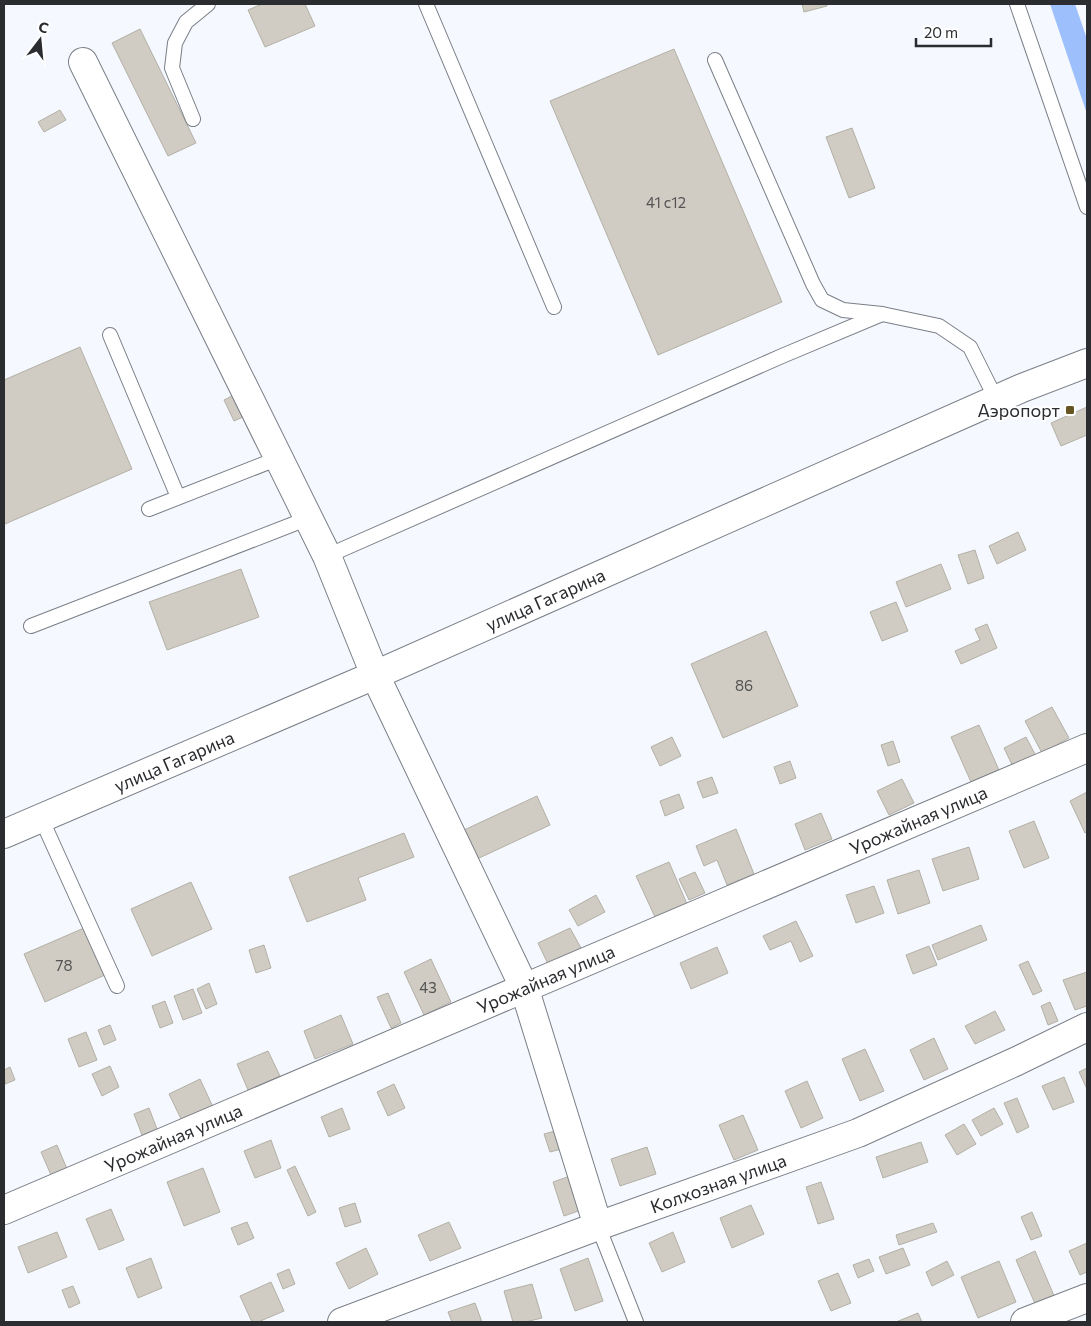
<svg xmlns="http://www.w3.org/2000/svg" width="1091" height="1326" font-family="Commissioner,sans-serif">
  <rect width="100%" height="100%" fill="#f5f8fe"/>
  <polygon fill="#9dc0fc" points="1050,4 1075,4 1087,39 1087,114"/>
  <g fill="#d0ccc3" stroke="#b3b0a6">
    <polygon points="262,4 305,4 315,26 265,47 248,10"/>
    <polygon points="802,4 827,4 827,6 804,12"/>
    <polygon points="140,29 196,143 168,156 112,43"/>
    <polygon points="674,49 782,302 658,355 550,101"/>
    <polygon points="60,110 66,120 44,132 38,122"/>
    <polygon points="852,128 875,188 849,198 826,137"/>
    <polygon points="80,347 132,469 5,524 4,521 4,380"/>
    <polygon points="240,392 250,414 234,421 224,400"/>
    <polygon points="1087,407 1087,435 1061,446 1051,423"/>
    <polygon points="1018,532 1026,550 997,564 989,546"/>
    <polygon points="975,550 984,578 968,584 958,555"/>
    <polygon points="941,564 951,589 906,607 896,582"/>
    <polygon points="241,569 259,617 167,650 149,602"/>
    <polygon points="896,602 908,631 882,641 870,612"/>
    <polygon points="987,624 997,648 961,664 955,651 980,640 975,629"/>
    <polygon points="766,631 798,706 723,738 691,664"/>
    <polygon points="1052,707 1069,738 1042,753 1025,721"/>
    <polygon points="979,725 999,770 971,782 951,737"/>
    <polygon points="672,737 681,756 660,766 651,747"/>
    <polygon points="1026,737 1037,758 1014,769 1004,748"/>
    <polygon points="893,741 900,762 888,766 881,745"/>
    <polygon points="790,761 796,778 780,784 774,767"/>
    <polygon points="712,777 718,793 703,798 697,782"/>
    <polygon points="902,779 914,803 889,815 877,791"/>
    <polygon points="1087,792 1087,832 1085,833 1070,801"/>
    <polygon points="679,794 684,808 665,816 660,801"/>
    <polygon points="537,796 550,825 477,859 464,830"/>
    <polygon points="821,813 832,839 805,850 795,824"/>
    <polygon points="1034,821 1049,858 1024,868 1009,831"/>
    <polygon points="736,829 754,874 727,885 717,860 704,866 696,846"/>
    <polygon points="404,833 414,857 358,878 366,900 307,922 289,877"/>
    <polygon points="969,847 979,879 943,891 932,859"/>
    <polygon points="669,862 687,904 655,917 636,876"/>
    <polygon points="919,870 930,903 898,914 887,880"/>
    <polygon points="695,872 705,893 689,900 679,879"/>
    <polygon points="191,882 212,929 152,956 131,909"/>
    <polygon points="874,886 884,913 856,923 846,895"/>
    <polygon points="596,895 605,912 578,926 569,910"/>
    <polygon points="796,921 813,956 800,962 791,941 770,950 763,936"/>
    <polygon points="981,925 987,940 938,960 932,945"/>
    <polygon points="84,928 105,975 45,1002 24,954"/>
    <polygon points="570,928 581,948 548,964 538,943"/>
    <polygon points="264,945 271,968 256,973 249,950"/>
    <polygon points="929,946 937,965 913,974 906,955"/>
    <polygon points="717,947 728,973 691,989 680,963"/>
    <polygon points="431,959 451,1002 424,1015 404,972"/>
    <polygon points="1028,961 1042,991 1033,995 1019,965"/>
    <polygon points="1087,972 1087,1006 1075,1010 1063,980"/>
    <polygon points="209,983 217,1004 206,1009 197,989"/>
    <polygon points="193,989 202,1013 183,1020 174,996"/>
    <polygon points="388,993 401,1023 391,1028 377,997"/>
    <polygon points="165,1001 173,1023 160,1028 152,1006"/>
    <polygon points="1050,1002 1058,1021 1048,1025 1041,1006"/>
    <polygon points="995,1011 1005,1030 975,1044 965,1026"/>
    <polygon points="341,1015 353,1044 315,1059 304,1031"/>
    <polygon points="110,1025 116,1040 104,1045 98,1030"/>
    <polygon points="86,1032 97,1060 79,1067 68,1039"/>
    <polygon points="934,1038 948,1069 924,1080 910,1050"/>
    <polygon points="865,1049 884,1091 860,1101 842,1059"/>
    <polygon points="268,1051 280,1076 248,1090 237,1064"/>
    <polygon points="110,1066 119,1087 102,1096 92,1074"/>
    <polygon points="10,1067 15,1080 5,1084 4,1070"/>
    <polygon points="1087,1068 1087,1089 1079,1072"/>
    <polygon points="1064,1077 1074,1102 1053,1110 1042,1086"/>
    <polygon points="200,1079 213,1107 182,1121 169,1094"/>
    <polygon points="807,1081 823,1118 801,1128 785,1091"/>
    <polygon points="394,1084 405,1108 388,1116 377,1092"/>
    <polygon points="1017,1098 1029,1127 1017,1133 1004,1103"/>
    <polygon points="149,1108 157,1129 142,1135 134,1114"/>
    <polygon points="342,1108 350,1129 329,1137 321,1117"/>
    <polygon points="994,1108 1003,1124 981,1136 972,1120"/>
    <polygon points="743,1115 758,1150 734,1160 719,1125"/>
    <polygon points="964,1124 976,1144 957,1155 945,1135"/>
    <polygon points="559,1130 565,1148 550,1152 544,1134"/>
    <polygon points="271,1140 281,1168 255,1178 244,1151"/>
    <polygon points="921,1142 928,1162 883,1178 876,1157"/>
    <polygon points="57,1145 67,1169 51,1175 41,1152"/>
    <polygon points="647,1147 656,1174 620,1186 611,1159"/>
    <polygon points="295,1166 316,1212 308,1216 287,1170"/>
    <polygon points="203,1168 220,1212 184,1226 167,1182"/>
    <polygon points="573,1175 584,1209 564,1216 553,1182"/>
    <polygon points="821,1182 834,1219 818,1224 806,1187"/>
    <polygon points="355,1203 361,1222 345,1227 339,1208"/>
    <polygon points="751,1205 764,1234 732,1248 720,1218"/>
    <polygon points="111,1209 124,1240 99,1250 86,1219"/>
    <polygon points="1032,1212 1042,1236 1031,1240 1021,1217"/>
    <polygon points="247,1222 254,1238 238,1245 231,1228"/>
    <polygon points="449,1222 461,1248 430,1261 418,1235"/>
    <polygon points="933,1223 937,1232 899,1245 896,1235"/>
    <polygon points="57,1232 67,1257 28,1273 18,1247"/>
    <polygon points="673,1232 685,1262 662,1272 649,1243"/>
    <polygon points="1087,1243 1087,1272 1080,1275 1069,1251"/>
    <polygon points="366,1248 378,1274 349,1289 336,1263"/>
    <polygon points="903,1248 910,1265 886,1274 879,1257"/>
    <polygon points="1035,1251 1055,1298 1036,1306 1016,1260"/>
    <polygon points="151,1258 162,1288 138,1298 126,1268"/>
    <polygon points="588,1258 603,1301 575,1311 560,1269"/>
    <polygon points="869,1259 874,1271 858,1278 853,1265"/>
    <polygon points="947,1261 954,1275 932,1286 926,1272"/>
    <polygon points="999,1261 1016,1302 978,1318 961,1277"/>
    <polygon points="289,1269 295,1284 283,1289 277,1274"/>
    <polygon points="838,1273 851,1303 831,1311 818,1281"/>
    <polygon points="271,1282 284,1311 258,1322 252,1322 240,1296"/>
    <polygon points="532,1284 542,1318 525,1322 513,1322 504,1291"/>
    <polygon points="73,1286 80,1303 69,1308 62,1290"/>
    <polygon points="475,1303 482,1322 452,1322 448,1312"/>
    <polygon points="918,1313 922,1322 896,1322"/>
  </g>
  <g fill="none" stroke-linecap="round" stroke-linejoin="round">
    <g stroke="#7a7f87" stroke-width="16">
      <g id="service">
        <polyline points="426,4 554,307"/>
        <polyline points="1017,4 1087,207"/>
        <polyline points="715,60 813,284 822,300 843,310 882,314 939,326 970,347 996,399"/>
        <polyline points="193,119 172,68 175,43 186,22 208,4"/>
        <polyline points="110,335 178,497"/>
        <polyline points="149,509 279,458"/>
        <polyline points="327,556 782,356 882,314"/>
        <polyline points="31,626 309,518"/>
        <polyline points="41,818 117,986"/>
        <polyline points="598,1226 636,1322"/>
      </g>
    </g>
    <g stroke="#7a7f87" stroke-width="30">
      <g id="minor">
        <polyline points="83,62 327,556 375,675 524,987 598,1226"/>
        <path id="s1" d="M4,1210L1087,748"/>
        <path id="s2" d="M342,1322L598,1226L858,1133L1017,1061L1087,1027"/>
        <polyline points="1025,1322 1087,1298"/>
      </g>
    </g>
    <g stroke="#7a7f87" stroke-width="30">
      <g id="secondary">
        <path id="s3" d="M4,834L375,675L1022,388L1087,363"/>
      </g>
    </g>
    <use href="#service" stroke="#fff" stroke-width="14"/>
    <use href="#minor" stroke="#fff" stroke-width="28"/>
    <use href="#secondary" stroke="#fff" stroke-width="28"/>
  </g>
  <rect fill="#655522" stroke="#fff" stroke-width="2" x="1065" y="405" width="10" height="10" rx="2.5"/>
  <g text-anchor="middle" dominant-baseline="central" stroke-width="4" stroke-linejoin="round" paint-order="stroke">
    <g font-size="15" fill="#545454">
      <text x="666" y="202">41 с12</text>
      <text x="744" y="685">86</text>
      <text x="64" y="965">78</text>
      <text x="428" y="987">43</text>
    </g>
    <g font-size="18" fill="#2a2c2f" stroke="#fff" text-anchor="end">
      <text x="1060" y="410">Аэропорт</text>
    </g>
    <g font-size="18" fill="#2a2c2f" stroke="#fff">
      <text stroke="none"><textPath href="#s3" startOffset="590">улица Гагарина</textPath></text>
      <text stroke="none"><textPath href="#s3" startOffset="185">улица Гагарина</textPath></text>
      <text stroke="none"><textPath href="#s1" startOffset="994">Урожайная улица</textPath></text>
      <text stroke="none"><textPath href="#s1" startOffset="589">Урожайная улица</textPath></text>
      <text stroke="none"><textPath href="#s1" startOffset="184">Урожайная улица</textPath></text>
      <text stroke="none"><textPath href="#s2" startOffset="401">Колхозная улица</textPath></text>
    </g>
  </g>
  <rect width="1091" height="1326" fill="none" stroke="#2a2c2f" stroke-width="10"/>
  <g transform="translate(40 40) rotate(16)" stroke="#ffffff" stroke-width="4" paint-order="stroke">
  <path d="M0-4L9 19L0 12L-9 19Z" fill="#2a2c2f"/>
  <text y="-8" font-size="14" font-weight="bold" text-anchor="middle" fill="#2a2c2f">С</text>
  </g>
  <path d="M916 38v8h75v-8" fill="none" stroke="#2a2c2f" stroke-width="2.5"/>
  <text x="924" y="38" font-size="15" fill="#2a2c2f" stroke="#ffffff" stroke-width="4" paint-order="stroke">20 m</text>
</svg>
